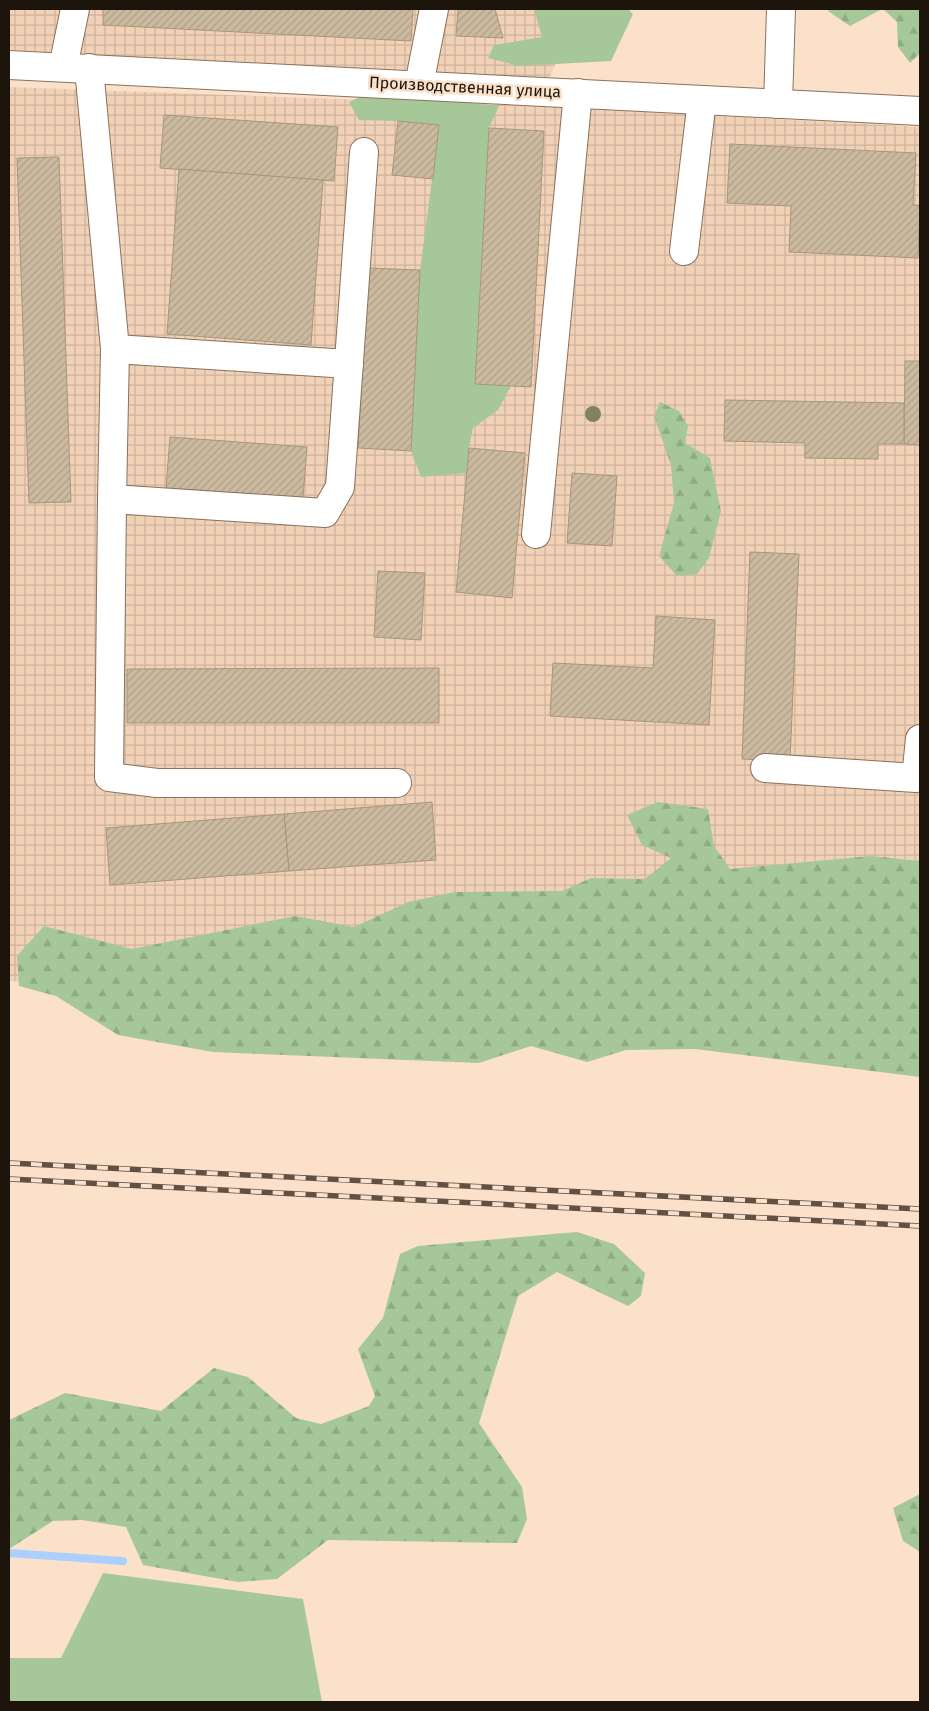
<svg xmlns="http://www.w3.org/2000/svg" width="929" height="1711" font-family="'Fira Sans',sans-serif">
  <defs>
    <pattern id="industrial-grid" width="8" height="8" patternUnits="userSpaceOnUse" patternTransform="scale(1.25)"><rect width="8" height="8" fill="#f2d2b7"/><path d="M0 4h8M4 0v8" fill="none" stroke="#cfb39c"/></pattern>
    <pattern id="forest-firs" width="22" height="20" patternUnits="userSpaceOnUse" patternTransform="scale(1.25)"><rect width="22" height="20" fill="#a6c899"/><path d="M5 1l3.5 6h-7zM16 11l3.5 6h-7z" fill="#8eab83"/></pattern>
    <pattern id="building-hatch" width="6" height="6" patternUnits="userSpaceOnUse" patternTransform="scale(1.25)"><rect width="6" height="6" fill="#cbba9f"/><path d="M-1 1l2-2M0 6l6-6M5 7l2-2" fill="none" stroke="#ae9f88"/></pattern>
  </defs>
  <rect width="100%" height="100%" fill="#fbe0ca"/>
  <g fill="url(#industrial-grid)">
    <polygon points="9,9 551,9 566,39 548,81 9,50"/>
    <polygon points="9,87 555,107 920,127 920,1020 9,981"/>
  </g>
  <g fill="#a6c899">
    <polygon points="534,9 628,9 633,14 611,61 519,66 488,58 494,45 542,37"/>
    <polygon points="371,92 499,106 489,128 475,384 511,386 498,410 473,428 469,448 467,473 421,477 411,451 420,270 439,126 398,121 359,120 349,102"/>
    <polygon points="103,1573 303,1599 322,1702 9,1702 9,1658 61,1658"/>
  </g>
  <g fill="url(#forest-firs)">
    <polygon points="829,9 882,9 850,26 828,11"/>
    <polygon points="883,9 920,9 920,53 910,63 898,47 897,22"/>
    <polygon points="660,402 679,411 688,426 685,443 710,458 721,511 709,558 697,574 677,576 659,556 674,503 671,465 654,416"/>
    <polygon points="658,802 708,809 714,846 730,869 871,856 920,861 920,1077 695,1049 626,1050 587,1062 531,1046 479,1063 213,1052 118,1035 56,996 19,986 17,956 44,926 132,949 295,916 354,927 408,902 455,892 562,891 591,878 645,879 671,858 642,845 627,815"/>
    <polygon points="577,1232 614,1244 645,1273 641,1296 628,1306 557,1272 518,1296 479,1423 522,1487 527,1519 517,1543 328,1540 277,1579 238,1582 143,1565 126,1527 82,1520 53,1521 9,1549 9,1420 65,1393 161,1411 214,1368 248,1377 296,1418 321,1424 369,1406 375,1396 358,1349 383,1318 400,1254 418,1246"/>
    <polygon points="920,1494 920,1552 903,1541 893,1508"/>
  </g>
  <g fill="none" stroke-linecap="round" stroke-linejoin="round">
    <polyline stroke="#abd0fe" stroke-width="8" points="9,1553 123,1561"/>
  </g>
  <g fill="url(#building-hatch)" stroke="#a7967c">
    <polygon points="103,9 413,9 411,41 103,25"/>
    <polygon points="458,9 495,9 503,38 456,36"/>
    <polygon points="164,115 338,127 334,181 160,168"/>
    <polygon points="398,121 439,125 433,179 392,175"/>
    <polygon points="489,128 544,131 531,387 475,384"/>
    <polygon points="730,144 916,153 913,205 920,206 918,258 789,252 791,206 727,203"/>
    <polygon points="59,157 71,502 29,503 17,158"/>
    <polygon points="179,169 323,180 311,345 167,334"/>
    <polygon points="368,268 420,270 411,451 358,448"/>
    <polygon points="905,361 920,361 920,445 904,444"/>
    <polygon points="725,400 904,403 904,444 878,444 878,459 805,458 805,443 724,441"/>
    <polygon points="170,437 307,447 303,498 166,488"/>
    <polygon points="469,448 525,453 512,598 456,592"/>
    <polygon points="572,473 617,476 612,546 567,543"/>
    <polygon points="750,552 799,554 790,761 742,759"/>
    <polygon points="378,571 425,573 421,640 374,637"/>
    <polygon points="656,616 715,620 709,725 550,716 553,663 653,668"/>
    <polygon points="439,668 439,723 127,723 127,669"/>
    <polygon points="432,802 436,860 289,871 284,814"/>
    <polygon points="284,814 289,871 110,885 106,828"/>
  </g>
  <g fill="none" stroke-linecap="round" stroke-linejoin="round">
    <g stroke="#89715d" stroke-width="30">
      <g id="minor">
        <polyline points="9,65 920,111"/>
        <polyline points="63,67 75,9"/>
        <polyline points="89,68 115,349 112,499 325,513 340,487 364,152"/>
        <polyline points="419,85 434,9"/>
        <polyline points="778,104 781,9"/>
        <polyline points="684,251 702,100"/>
        <polyline points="115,349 349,364"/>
        <polyline points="112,499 109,777 157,783 397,783"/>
        <polyline points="536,534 578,93"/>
        <polyline points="765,768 916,778 920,739"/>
      </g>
    </g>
    <use href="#minor" stroke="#fff" stroke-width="28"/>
    <g stroke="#5f5144" stroke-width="5.5">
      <g id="rail">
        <polyline points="9,1163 920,1209"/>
        <polyline points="9,1179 920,1226"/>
      </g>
    </g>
    <use href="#rail" stroke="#fbe0ca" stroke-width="4" stroke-dasharray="11" stroke-linecap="butt"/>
  </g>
  <circle fill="#808363" cx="593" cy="414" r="8"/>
  <g text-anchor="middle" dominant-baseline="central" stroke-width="5" stroke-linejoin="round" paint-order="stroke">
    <g font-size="16" fill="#1d140c" stroke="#fbe0ca">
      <text transform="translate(465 87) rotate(3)">Производственная улица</text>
    </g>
  </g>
  <rect width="929" height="1711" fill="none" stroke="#1d140c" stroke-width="20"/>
</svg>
